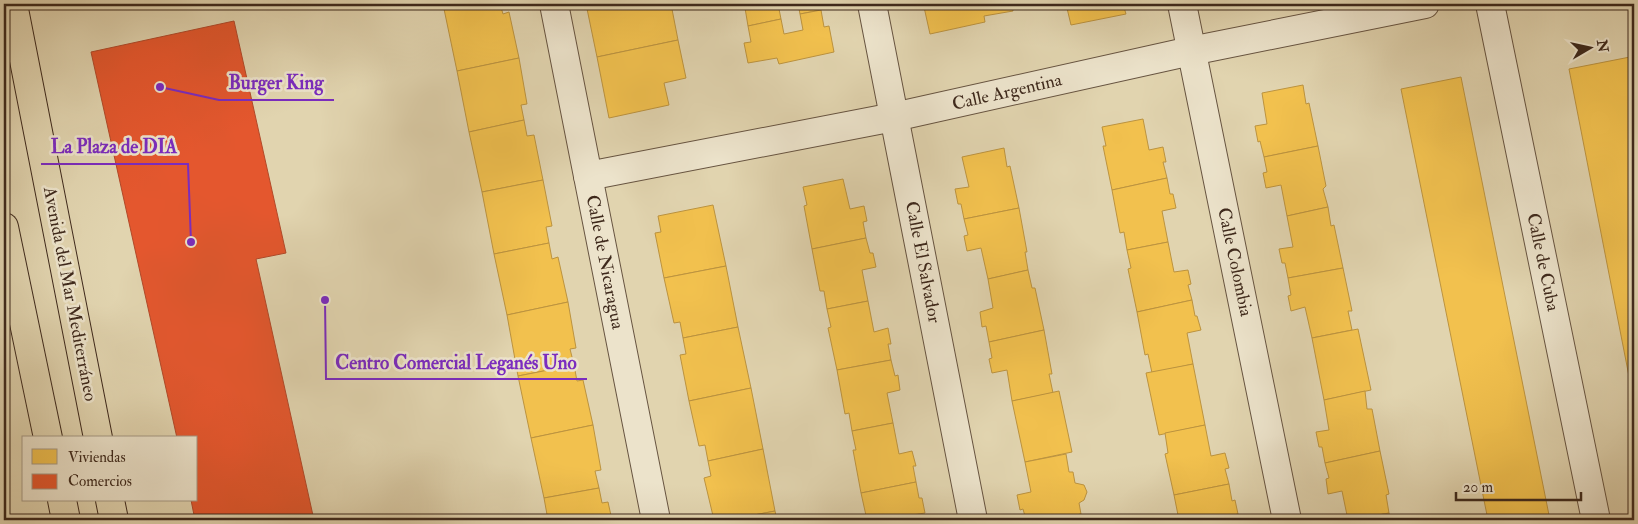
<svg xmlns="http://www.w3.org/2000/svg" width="1638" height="524" font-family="'IM FELL Double Pica',serif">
  <rect width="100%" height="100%" fill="#e1d4af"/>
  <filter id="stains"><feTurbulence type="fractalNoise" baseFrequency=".004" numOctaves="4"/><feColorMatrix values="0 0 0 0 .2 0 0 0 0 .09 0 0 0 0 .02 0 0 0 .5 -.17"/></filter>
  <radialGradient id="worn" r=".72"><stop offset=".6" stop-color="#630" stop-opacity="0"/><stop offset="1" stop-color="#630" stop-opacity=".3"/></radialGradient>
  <g fill="#f2c14e" stroke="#bc933f">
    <polygon points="471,4 500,4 503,14 509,12 519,58 457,71 444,9"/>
    <polygon points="586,4 671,4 678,40 597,57"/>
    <polygon points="737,4 778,4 781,19 748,26 745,8 738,9"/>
    <polygon points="798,4 819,4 821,10 800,14"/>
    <polygon points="929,4 1012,4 1013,11 984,16 985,22 930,34 924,7 929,6"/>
    <polygon points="1066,4 1123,4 1126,14 1071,25"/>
    <polygon points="821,10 824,27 829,26 834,52 779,64 777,58 748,63 744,43 751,42 748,26 781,19 784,34 803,30 800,14"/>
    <polygon points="678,40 686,78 664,83 669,105 609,118 597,57"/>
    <polygon points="1630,57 1634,81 1634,402 1569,69"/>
    <polygon points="519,58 527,104 521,105 524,120 469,132 457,71"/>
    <polygon points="1461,77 1550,520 1488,520 1401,89"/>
    <polygon points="1303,85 1306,104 1309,103 1318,146 1264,157 1260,141 1258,142 1255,126 1267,124 1262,93"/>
    <polygon points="1143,119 1149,150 1163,147 1166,162 1163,162 1167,178 1112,190 1103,146 1106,146 1102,127"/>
    <polygon points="524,120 527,136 534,135 543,180 482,192 469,132"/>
    <polygon points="1318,146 1326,186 1323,189 1328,207 1287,216 1281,185 1266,188 1263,173 1267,172 1264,157"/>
    <polygon points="1004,148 1007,167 1010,166 1019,208 964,219 961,204 958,204 955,189 969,187 962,157"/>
    <polygon points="1167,178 1170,194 1173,194 1176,208 1162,211 1168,242 1127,250 1124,232 1120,233 1112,190"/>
    <polygon points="843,179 850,209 864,206 867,221 863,222 866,238 812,249 804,206 807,205 803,187"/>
    <polygon points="543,180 552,226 546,227 549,243 494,254 482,192"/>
    <polygon points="713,205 726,266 664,278 655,233 661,232 658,216"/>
    <polygon points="1328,207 1331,226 1334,225 1343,268 1288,278 1285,263 1282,263 1279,249 1293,247 1287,216"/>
    <polygon points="1019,208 1027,252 1025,252 1028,270 988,279 981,248 967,251 964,236 968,235 964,219"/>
    <polygon points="866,238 870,253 873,253 876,267 862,270 868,301 827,309 824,291 820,291 812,249"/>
    <polygon points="1168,242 1174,272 1188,270 1191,284 1188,285 1192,300 1137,312 1128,269 1131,268 1127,250"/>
    <polygon points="549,243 552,259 558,257 568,302 507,315 494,254"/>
    <polygon points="726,266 738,327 683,338 680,322 674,323 664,278"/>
    <polygon points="1343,268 1352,311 1348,311 1352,330 1312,338 1305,307 1291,311 1288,296 1291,295 1288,278"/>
    <polygon points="1028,270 1032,288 1035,288 1044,330 989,342 986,326 982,327 980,312 993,308 988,279"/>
    <polygon points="1192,300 1195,316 1197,316 1201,330 1187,333 1193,364 1152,373 1148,354 1145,355 1137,312"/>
    <polygon points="868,301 874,332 888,328 891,344 888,344 891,360 837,370 828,328 831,327 827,309"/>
    <polygon points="568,302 576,348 570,349 574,365 518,376 507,315"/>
    <polygon points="738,327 751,388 689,401 680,355 686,354 683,338"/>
    <polygon points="1358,329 1371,390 1324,400 1312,338"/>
    <polygon points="1044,330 1052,374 1049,374 1053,393 1012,401 1007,370 992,373 989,359 992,358 989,342"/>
    <polygon points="891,360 895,376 898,375 900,390 887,393 893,423 852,431 849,413 845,414 837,370"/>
    <polygon points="1193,364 1205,425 1159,435 1146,373"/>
    <polygon points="574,365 577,381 583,380 593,425 531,438 518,376"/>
    <polygon points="751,388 763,449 708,461 705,445 699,446 689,401"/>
    <polygon points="1059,391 1072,452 1025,462 1012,401"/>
    <polygon points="1365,391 1367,409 1372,409 1380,451 1325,463 1322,447 1319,447 1316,432 1329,430 1324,400"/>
    <polygon points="893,423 899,454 912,451 916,466 913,466 916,482 861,493 853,450 856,450 852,431"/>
    <polygon points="593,425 601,470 595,471 599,488 544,498 531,438"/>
    <polygon points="1205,425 1211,456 1225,453 1229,468 1225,469 1229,484 1174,495 1165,454 1168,453 1165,433"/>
    <polygon points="763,449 775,511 728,520 714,520 704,478 711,476 708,461"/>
    <polygon points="1380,451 1389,494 1386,495 1389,513 1348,520 1342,491 1328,494 1326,479 1329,478 1325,463"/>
    <polygon points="1066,454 1069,472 1073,472 1075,483 1084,485 1087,492 1084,500 1079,503 1081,514 1052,520 1026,520 1023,509 1020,510 1017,495 1031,492 1025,462"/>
    <polygon points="916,482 919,498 922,498 925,513 912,515 913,520 867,520 861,493"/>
    <polygon points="1229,484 1232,501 1235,500 1238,514 1224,517 1225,520 1179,520 1174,495"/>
    <polygon points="599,488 602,503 608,502 612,520 548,520 544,498"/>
    <polygon points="775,511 777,520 728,520"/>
    <polygon points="1389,513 1391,520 1354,520"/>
    <polygon points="1081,514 1082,520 1052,520"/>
  </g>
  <polygon fill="#e4572e" stroke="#b24929" points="234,21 286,253 256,259 314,520 195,520 191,500 196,500 196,438 177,438 91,52"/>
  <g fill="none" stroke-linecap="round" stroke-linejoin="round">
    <g stroke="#675441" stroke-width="30">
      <g id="minor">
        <polyline points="554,4 656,520"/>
        <polyline points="872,4 973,520"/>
        <polyline points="1182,4 1287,520"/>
        <polyline points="1490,4 1596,520"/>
        <polyline points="588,176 894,117 1191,51 1425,4"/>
      </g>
    </g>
    <g stroke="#3e291c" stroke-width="30">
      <g id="major">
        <polyline points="13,4 98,438"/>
        <polyline points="4,227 48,438"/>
        <polyline points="62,500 66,520"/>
        <polyline points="110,500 114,520"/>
      </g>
    </g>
    <use href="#minor" stroke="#ece3cb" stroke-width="28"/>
    <use href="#major" stroke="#e1d4af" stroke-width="28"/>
  </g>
  <g text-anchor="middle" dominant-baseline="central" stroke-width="5" stroke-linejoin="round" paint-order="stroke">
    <g font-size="18" fill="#3e291c" stroke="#ece3cb">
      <text transform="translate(1007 92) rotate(-13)">Calle Argentina</text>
      <text transform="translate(605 262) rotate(79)">Calle de Nicaragua</text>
      <text transform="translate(923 262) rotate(79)">Calle El Salvador</text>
      <text transform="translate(1235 262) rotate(78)">Calle Colombia</text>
      <text transform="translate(1543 262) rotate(78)">Calle de Cuba</text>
      <text transform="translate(70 294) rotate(79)">Avenida del Mar Mediterráneo</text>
    </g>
  </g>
  <path fill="none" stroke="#7b2cbf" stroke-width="2" d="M160 87L219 100H334M191 242L188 164H41M325 300L326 379H587"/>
  <g fill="#7b2cbf" stroke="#ece3cb" stroke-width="2">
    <circle cx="160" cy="87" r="5"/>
    <circle cx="191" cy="242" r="5"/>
    <circle cx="325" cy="300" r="5"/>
  </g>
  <g font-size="19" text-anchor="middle" font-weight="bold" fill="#7b2cbf" stroke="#ece3cb" stroke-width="5" stroke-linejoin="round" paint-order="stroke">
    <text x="276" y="89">Burger King</text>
    <text x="114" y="153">La Plaza de DIA</text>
    <text x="456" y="369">Centro Comercial Leganés Uno</text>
  </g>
  <rect width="1638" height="524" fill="none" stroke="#e1d4af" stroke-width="20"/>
  <rect x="5" y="5" width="1628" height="514" fill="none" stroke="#3e291c" stroke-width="2.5"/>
  <rect x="10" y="10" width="1618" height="504" fill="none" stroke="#3e291c"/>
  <rect x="22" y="436" width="175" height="65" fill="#ece3cb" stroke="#a69985"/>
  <rect x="32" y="449" width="25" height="15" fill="#f2c14e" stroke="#a69985"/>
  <text x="68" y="462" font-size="15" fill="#3e291c">Viviendas</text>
  <rect x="32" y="474" width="25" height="15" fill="#e4572e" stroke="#a69985"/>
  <text x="68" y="486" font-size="15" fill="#3e291c">Comercios</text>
  <g transform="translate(1590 48) rotate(81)" stroke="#ece3cb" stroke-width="4" paint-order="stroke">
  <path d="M0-4L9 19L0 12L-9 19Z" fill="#3e291c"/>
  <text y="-8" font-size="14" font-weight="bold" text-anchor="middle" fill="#3e291c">N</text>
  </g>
  <path d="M1456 492v8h125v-8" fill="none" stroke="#3e291c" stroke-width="2.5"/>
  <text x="1463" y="492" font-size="15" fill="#3e291c" stroke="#ece3cb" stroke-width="4" paint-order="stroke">20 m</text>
  <rect width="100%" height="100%" filter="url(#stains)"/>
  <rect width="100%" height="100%" fill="url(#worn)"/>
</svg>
